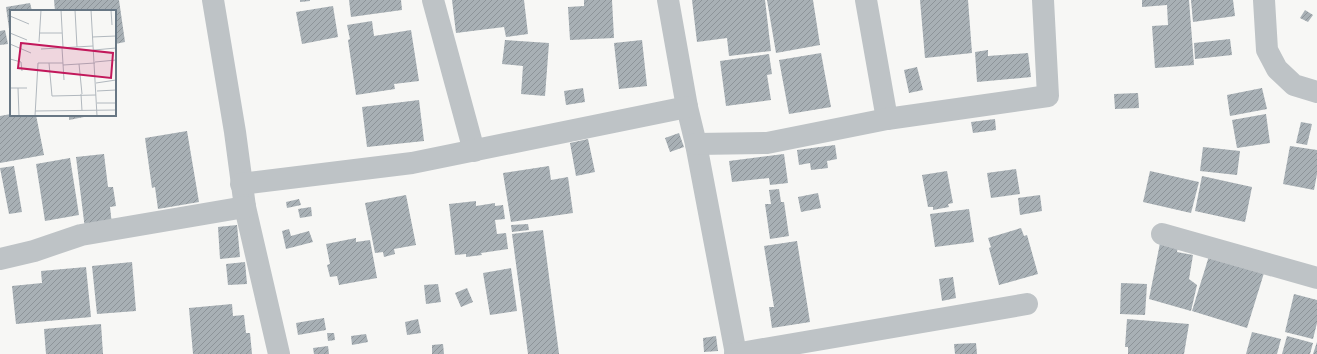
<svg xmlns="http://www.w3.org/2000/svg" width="1317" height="354" font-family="'Asap Condensed',sans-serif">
  <defs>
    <pattern id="building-hatch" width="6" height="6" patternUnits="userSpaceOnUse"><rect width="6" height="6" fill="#a8b0b5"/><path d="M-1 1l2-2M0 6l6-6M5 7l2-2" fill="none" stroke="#8d9499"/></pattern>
  </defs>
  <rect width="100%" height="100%" fill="#f7f7f5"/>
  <g fill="url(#building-hatch)">
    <polygon points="54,0 119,0 125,42 115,44 115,11 55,11"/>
    <polygon points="300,0 310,0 310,1 300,2"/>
    <polygon points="349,0 401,0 402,10 351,17"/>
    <polygon points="452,0 524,0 528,34 506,37 504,27 456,33"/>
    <polygon points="584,0 612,0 614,38 570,40 568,7 584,6"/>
    <polygon points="692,0 765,0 771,51 729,56 727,38 697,42"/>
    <polygon points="767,0 813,0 820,45 776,53"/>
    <polygon points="920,0 968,0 972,53 925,58"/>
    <polygon points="1142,0 1189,0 1194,65 1155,68 1152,26 1168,25 1167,5 1142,7"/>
    <polygon points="1191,0 1233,0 1235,16 1193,22"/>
    <polygon points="30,3 32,11 11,11 10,36 6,7"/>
    <polygon points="333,6 338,37 302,44 296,12"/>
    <polygon points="1305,10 1313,15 1308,22 1300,18"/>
    <polygon points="372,21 374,36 411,30 419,81 394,84 395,89 356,95 348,40 350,39 347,25"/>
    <polygon points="5,30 8,44 0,45 0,31"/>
    <polygon points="1230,39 1232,55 1195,59 1194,43"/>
    <polygon points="505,40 549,43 545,96 521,94 523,66 502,64"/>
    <polygon points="642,40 647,86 619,89 614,43"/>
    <polygon points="988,50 988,56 1028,53 1031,77 977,82 975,52"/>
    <polygon points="821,53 831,107 789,114 779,60"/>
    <polygon points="769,54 772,74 767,75 771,100 726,106 720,61"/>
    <polygon points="917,67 923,90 909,93 904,70"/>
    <polygon points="583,88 585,102 566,105 564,91"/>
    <polygon points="1262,88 1267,109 1230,116 1227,95"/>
    <polygon points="1138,93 1139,108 1115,109 1114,94"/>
    <polygon points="419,100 424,141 367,147 362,107"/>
    <polygon points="11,114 11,115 36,115 44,155 0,163 0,116"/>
    <polygon points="1266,114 1270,143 1237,148 1232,120"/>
    <polygon points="69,115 83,115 84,117 69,120"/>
    <polygon points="995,119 996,130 973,133 971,122"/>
    <polygon points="1301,122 1312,124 1307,145 1296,143"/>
    <polygon points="187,131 199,202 158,209 155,187 152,188 145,138"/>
    <polygon points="679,133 684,147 670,152 665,138"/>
    <polygon points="588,139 595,172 576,176 570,143"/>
    <polygon points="835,145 837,159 827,161 828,168 811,170 810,163 799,165 797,150"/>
    <polygon points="1290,146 1317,150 1317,174 1314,190 1283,184"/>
    <polygon points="1203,147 1240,151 1237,175 1200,171"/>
    <polygon points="104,154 108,187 113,187 116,206 110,207 112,225 85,229 76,157"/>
    <polygon points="784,154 788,183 770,185 769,178 732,182 729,161"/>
    <polygon points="70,158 79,215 45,221 36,164"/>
    <polygon points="14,166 22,212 9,214 0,168"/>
    <polygon points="549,166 551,180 568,177 573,213 511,222 503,173"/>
    <polygon points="1016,169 1020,194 991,198 987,173"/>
    <polygon points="947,171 953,203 948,204 949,207 933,210 933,207 928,207 922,175"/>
    <polygon points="1150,171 1199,182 1191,213 1143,202"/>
    <polygon points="1202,176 1252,187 1245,222 1195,211"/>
    <polygon points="779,189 781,202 784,202 789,236 770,239 765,204 771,204 769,190"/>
    <polygon points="818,193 821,208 801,212 798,197"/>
    <polygon points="406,195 416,245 394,249 395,254 384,257 383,252 375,253 365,203"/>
    <polygon points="1040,195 1042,211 1020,215 1018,198"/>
    <polygon points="299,199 301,205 287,208 286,202"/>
    <polygon points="476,201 476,206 495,203 495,206 503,205 505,219 495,220 497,234 506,233 508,249 481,253 482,255 466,257 466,254 455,255 449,204"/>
    <polygon points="311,207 312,216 300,218 298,209"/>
    <polygon points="969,209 974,242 935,247 930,214"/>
    <polygon points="528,224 529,230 512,232 511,225"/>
    <polygon points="237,225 240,257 220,259 218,227"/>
    <polygon points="1021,228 1024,236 1027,235 1038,274 999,285 989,248 991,247 988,238"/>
    <polygon points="289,229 291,236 309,231 313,242 286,249 282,231"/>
    <polygon points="543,230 559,354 528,354 512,234"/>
    <polygon points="356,238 356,242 370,240 377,278 339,285 337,276 330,277 327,265 330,264 326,244"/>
    <polygon points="797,241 810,322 772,328 769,307 774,307 764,246"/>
    <polygon points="1160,243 1178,246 1177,252 1193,255 1189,279 1197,285 1191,311 1149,299"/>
    <polygon points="1209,256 1264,273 1247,328 1192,311"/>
    <polygon points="132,262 136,311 97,314 92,266"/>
    <polygon points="245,262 247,284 228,285 226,264"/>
    <polygon points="86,267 91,317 16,324 12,286 42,283 41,271"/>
    <polygon points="511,268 517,311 490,315 483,273"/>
    <polygon points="953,277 956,298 942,301 939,279"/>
    <polygon points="1121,283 1147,284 1145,315 1120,314"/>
    <polygon points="438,284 441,302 426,304 424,285"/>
    <polygon points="467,288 473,302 461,307 455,293"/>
    <polygon points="1294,294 1317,300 1317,323 1313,339 1285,332"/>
    <polygon points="232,304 233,316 244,315 246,333 250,333 252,354 193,354 189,308"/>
    <polygon points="324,318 326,330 298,335 296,323"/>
    <polygon points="418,319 421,333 407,335 405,322"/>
    <polygon points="1127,319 1189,324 1184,354 1128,354 1128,347 1125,347"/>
    <polygon points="101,324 103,354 46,354 44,329"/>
    <polygon points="1252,332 1281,339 1277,354 1246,354"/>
    <polygon points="327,333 334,333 335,340 328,341"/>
    <polygon points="366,334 368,342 352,345 351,336"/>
    <polygon points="716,336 718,351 704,352 703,338"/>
    <polygon points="1287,336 1313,343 1310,354 1282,354"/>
    <polygon points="1317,342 1317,354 1313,354"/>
    <polygon points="976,343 977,354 955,354 954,344"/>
    <polygon points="443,344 444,354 432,354 432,345"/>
    <polygon points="328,346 329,354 314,354 313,348"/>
  </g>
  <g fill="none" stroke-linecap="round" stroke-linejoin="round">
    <g stroke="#bec3c6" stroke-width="22">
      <polyline points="213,0 235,132 245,207 279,354"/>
      <polyline points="433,0 474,151"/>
      <polyline points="668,0 687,107 696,144 736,354"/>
      <polyline points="866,0 887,119"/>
      <polyline points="1264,0 1267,50 1277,69 1294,85 1317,92"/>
      <polyline points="696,144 767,143 887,119 1048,96 1043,0"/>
      <polyline points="241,184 412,163 687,107"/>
      <polyline points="1162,234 1317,278"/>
      <polyline points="0,259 34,251 81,235 245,207"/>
      <polyline points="735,354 1027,304"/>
    </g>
  </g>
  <g transform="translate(10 10)">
    <rect width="106" height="106" fill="#f7f7f5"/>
    <path fill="none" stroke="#b1b8be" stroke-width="1" d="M51,0L53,37M65,0L67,37M81,0L87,106M101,0L102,15M0,6L19,14M0,23L17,30M29,23H52M82,27L106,26M29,32L31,0M0,34L21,43M52,38L54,70M31,39L83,36M84,40L106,38M0,49L11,52L12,61M85,52L106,50M39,53L42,86L86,85M69,54L72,84M53,55L85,53M86,73L106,70M0,78H17M8,78L9,106M87,81L106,80M71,84L72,101M87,93H106M25,101L106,100M25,106L28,53H53"/>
    <path fill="#c2185b" fill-opacity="0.15" stroke="#c2185b" stroke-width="2" d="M11,33L103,43L101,68L8,58Z"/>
    <rect width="106" height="106" fill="none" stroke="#687784" stroke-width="2"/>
  </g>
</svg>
